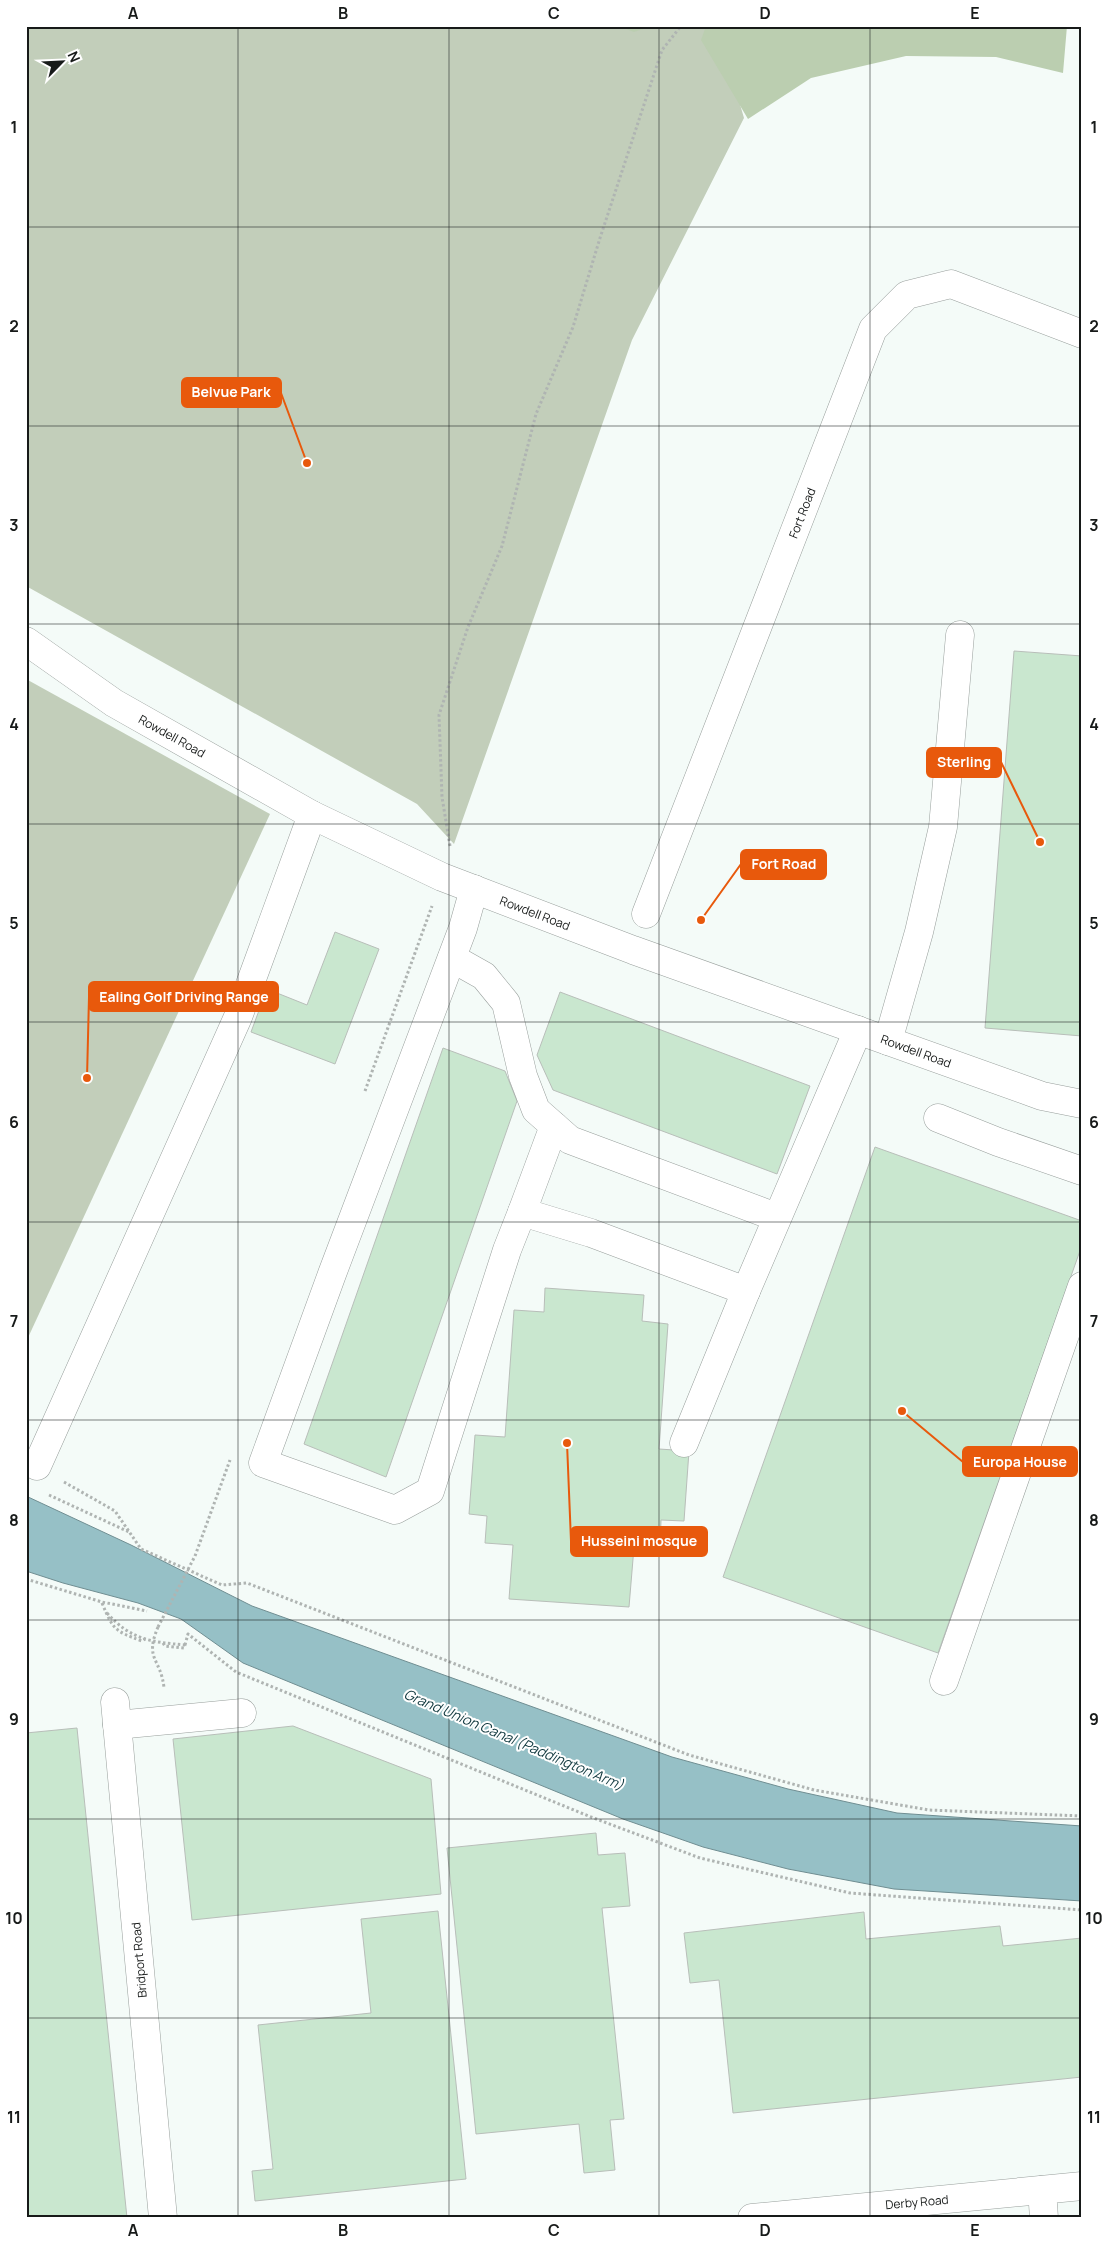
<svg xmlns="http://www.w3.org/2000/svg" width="1108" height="2244" font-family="Manrope,sans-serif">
  <rect width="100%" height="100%" fill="#f4fbf8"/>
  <g fill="#c2ceba">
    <polygon points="26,26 717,26 744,118 632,340 454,844 417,804 26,586"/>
    <polygon points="26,679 270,814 26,1342"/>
  </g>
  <g fill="#bbceb0">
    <polygon points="618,26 652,26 634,32"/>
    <polygon points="706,26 1067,26 1063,73 996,57 906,56 811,78 748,119 701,40"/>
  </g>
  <polygon fill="#96c0c6" stroke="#708e92" points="26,1496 131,1545 252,1606 672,1757 788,1789 897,1813 1082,1826 1082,1901 894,1889 788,1869 703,1847 623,1819 243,1663 181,1619 138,1603 63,1583 26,1571"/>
  <g fill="#c9e7cf" stroke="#b8beb9">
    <polygon points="1014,651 1082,656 1082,1036 985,1028"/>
    <polygon points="335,932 379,949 335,1064 251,1032 267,989 307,1005"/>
    <polygon points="560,992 810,1086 777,1174 553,1090 537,1055"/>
    <polygon points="443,1048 505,1071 517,1101 386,1477 304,1444"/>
    <polygon points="875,1147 1082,1221 1082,1245 938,1653 723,1577"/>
    <polygon points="545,1288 644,1295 642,1321 668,1324 659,1449 689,1451 684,1521 661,1520 660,1549 634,1547 629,1607 509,1599 513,1545 485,1543 487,1516 469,1514 475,1435 505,1437 514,1310 544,1312"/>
    <polygon points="293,1726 431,1779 441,1894 192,1920 173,1739"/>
    <polygon points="77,1728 127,2218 26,2218 26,1733"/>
    <polygon points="596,1833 598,1855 625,1853 630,1906 602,1908 624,2119 610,2120 615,2170 584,2173 579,2124 476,2134 447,1848"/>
    <polygon points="438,1911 466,2179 255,2201 252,2171 273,2169 258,2025 371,2013 361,1919"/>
    <polygon points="864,1912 866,1939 1000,1926 1003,1946 1082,1938 1082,2077 733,2113 719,1980 690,1983 684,1933"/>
  </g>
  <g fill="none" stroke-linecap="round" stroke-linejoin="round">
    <g stroke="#989f9c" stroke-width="29">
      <g id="minor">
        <polyline points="26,641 114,703 312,815 442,877 633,950 1042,1096 1082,1104"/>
        <polyline points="474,889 463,928 332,1274 263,1463 395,1510 430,1491 507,1250 522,1212 591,1233 746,1291 858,1030"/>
        <polyline points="646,914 873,329 907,295 951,284 1082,334"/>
        <polyline points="452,958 484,976 506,1003 523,1076 536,1110 570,1140 776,1217"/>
        <polyline points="888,1041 919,932 943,827 960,635"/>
        <polyline points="938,1118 998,1142 1082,1171"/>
        <polyline points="522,1212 554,1126"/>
        <polyline points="684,1443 746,1291"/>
        <polyline points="37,1466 238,1017 312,815"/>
        <polyline points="944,1681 1082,1286"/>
        <polyline points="115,1702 163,2218"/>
        <polyline points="117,1725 242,1713"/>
        <polyline points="1042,2190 1044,2218"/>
        <polyline points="752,2218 1082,2186"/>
      </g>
    </g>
    <g stroke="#afb4b2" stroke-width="3" stroke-dasharray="2.5 2.5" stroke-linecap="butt">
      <polyline points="450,846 442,797 439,715 468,627 502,546 536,414 573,327 600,238 662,50 681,26"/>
      <polyline points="365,1091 432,906"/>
      <polyline points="64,1482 115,1511 141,1549 222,1585 247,1583 689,1755 814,1790 929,1810 1082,1816"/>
      <polyline points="49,1495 129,1532"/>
      <polyline points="195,1556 230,1460"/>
      <polyline points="26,1579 102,1602 147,1611"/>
      <path d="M102,1603C113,1629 114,1631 142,1641L145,1639"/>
      <path d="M107,1613C131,1640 151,1642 185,1645"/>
      <path d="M158,1627C144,1660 161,1658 164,1688"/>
      <polyline points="163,1643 165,1646 184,1648 185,1645"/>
      <polyline points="185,1645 188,1634 236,1672 591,1817 700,1858 850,1893 1082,1910"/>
    </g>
    <use href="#minor" stroke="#fff" stroke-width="28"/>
    <polyline stroke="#afb4b2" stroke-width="3" stroke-dasharray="2.5 2.5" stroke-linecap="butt" points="158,1627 195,1556"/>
  </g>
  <path fill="none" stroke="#171a19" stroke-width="1" stroke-opacity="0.55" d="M238,26V2218M449,26V2218M659,26V2218M870,26V2218M26,227H1082M26,426H1082M26,624H1082M26,824H1082M26,1022H1082M26,1222H1082M26,1420H1082M26,1620H1082M26,1819H1082M26,2018H1082"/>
  <g text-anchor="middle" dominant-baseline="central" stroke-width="4" stroke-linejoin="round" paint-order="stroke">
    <g font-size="12" fill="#171a19" stroke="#fff">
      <text transform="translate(802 513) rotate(-69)">Fort Road</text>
      <text transform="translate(172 736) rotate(29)">Rowdell Road</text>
      <text transform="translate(535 913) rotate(21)">Rowdell Road</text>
      <text transform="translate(916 1051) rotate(20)">Rowdell Road</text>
      <text transform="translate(139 1960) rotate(-95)">Bridport Road</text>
      <text transform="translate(917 2202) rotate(-5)">Derby Road</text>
    </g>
    <g font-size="14" font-style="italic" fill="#10383e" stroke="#fff">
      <text transform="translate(514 1739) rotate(23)">Grand Union Canal (Paddington Arm)</text>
    </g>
  </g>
  <path fill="none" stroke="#e8590c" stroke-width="2" d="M307 463L281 393M1040 842L1001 762M701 920L741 864M87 1078L89 997M902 1411L963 1462M567 1443L571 1541"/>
  <g fill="#e8590c" stroke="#fff" stroke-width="2">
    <circle cx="307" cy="463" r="5"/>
    <circle cx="1040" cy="842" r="5"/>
    <circle cx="701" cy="920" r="5"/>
    <circle cx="87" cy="1078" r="5"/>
    <circle cx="902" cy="1411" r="5"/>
    <circle cx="567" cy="1443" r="5"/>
  </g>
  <g fill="#e8590c" stroke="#e8590c" stroke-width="2">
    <rect x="182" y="378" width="99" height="29" rx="5"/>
    <rect x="927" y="748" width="74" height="29" rx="5"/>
    <rect x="741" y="850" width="85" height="29" rx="5"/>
    <rect x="89" y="982" width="189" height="29" rx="5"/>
    <rect x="963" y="1447" width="114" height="29" rx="5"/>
    <rect x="571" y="1527" width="136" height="29" rx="5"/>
  </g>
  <g font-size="14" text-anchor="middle" font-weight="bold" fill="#fff">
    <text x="231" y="397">Belvue Park</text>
    <text x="964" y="767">Sterling</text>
    <text x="784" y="869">Fort Road</text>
    <text x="184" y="1002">Ealing Golf Driving Range</text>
    <text x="1020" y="1467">Europa House</text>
    <text x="639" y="1546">Husseini mosque</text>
  </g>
  <rect width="1108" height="2244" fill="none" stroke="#ffffff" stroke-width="55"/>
  <g transform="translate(62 62) rotate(66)" stroke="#ffffff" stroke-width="4" paint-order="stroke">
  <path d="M0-4L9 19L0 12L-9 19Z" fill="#171a19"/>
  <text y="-8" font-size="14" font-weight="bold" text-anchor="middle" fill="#171a19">N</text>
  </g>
  <rect x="28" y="28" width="1052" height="2188" fill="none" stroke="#171a19" stroke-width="2"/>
  <g font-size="16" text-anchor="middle" font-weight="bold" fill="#171a19">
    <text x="133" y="19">A</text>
    <text x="343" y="19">B</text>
    <text x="554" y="19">C</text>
    <text x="765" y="19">D</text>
    <text x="975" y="19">E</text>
    <text x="14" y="133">1</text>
    <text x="1094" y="133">1</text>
    <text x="14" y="332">2</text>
    <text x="1094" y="332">2</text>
    <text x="14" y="531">3</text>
    <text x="1094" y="531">3</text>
    <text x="14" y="730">4</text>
    <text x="1094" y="730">4</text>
    <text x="14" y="929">5</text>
    <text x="1094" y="929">5</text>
    <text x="14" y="1128">6</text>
    <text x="1094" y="1128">6</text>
    <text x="14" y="1327">7</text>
    <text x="1094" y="1327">7</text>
    <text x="14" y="1526">8</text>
    <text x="1094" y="1526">8</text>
    <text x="14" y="1725">9</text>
    <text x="1094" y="1725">9</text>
    <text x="14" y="1924">10</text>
    <text x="1094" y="1924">10</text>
    <text x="14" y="2123">11</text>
    <text x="1094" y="2123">11</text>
    <text x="133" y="2236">A</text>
    <text x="343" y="2236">B</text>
    <text x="554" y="2236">C</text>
    <text x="765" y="2236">D</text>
    <text x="975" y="2236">E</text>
  </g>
</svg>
